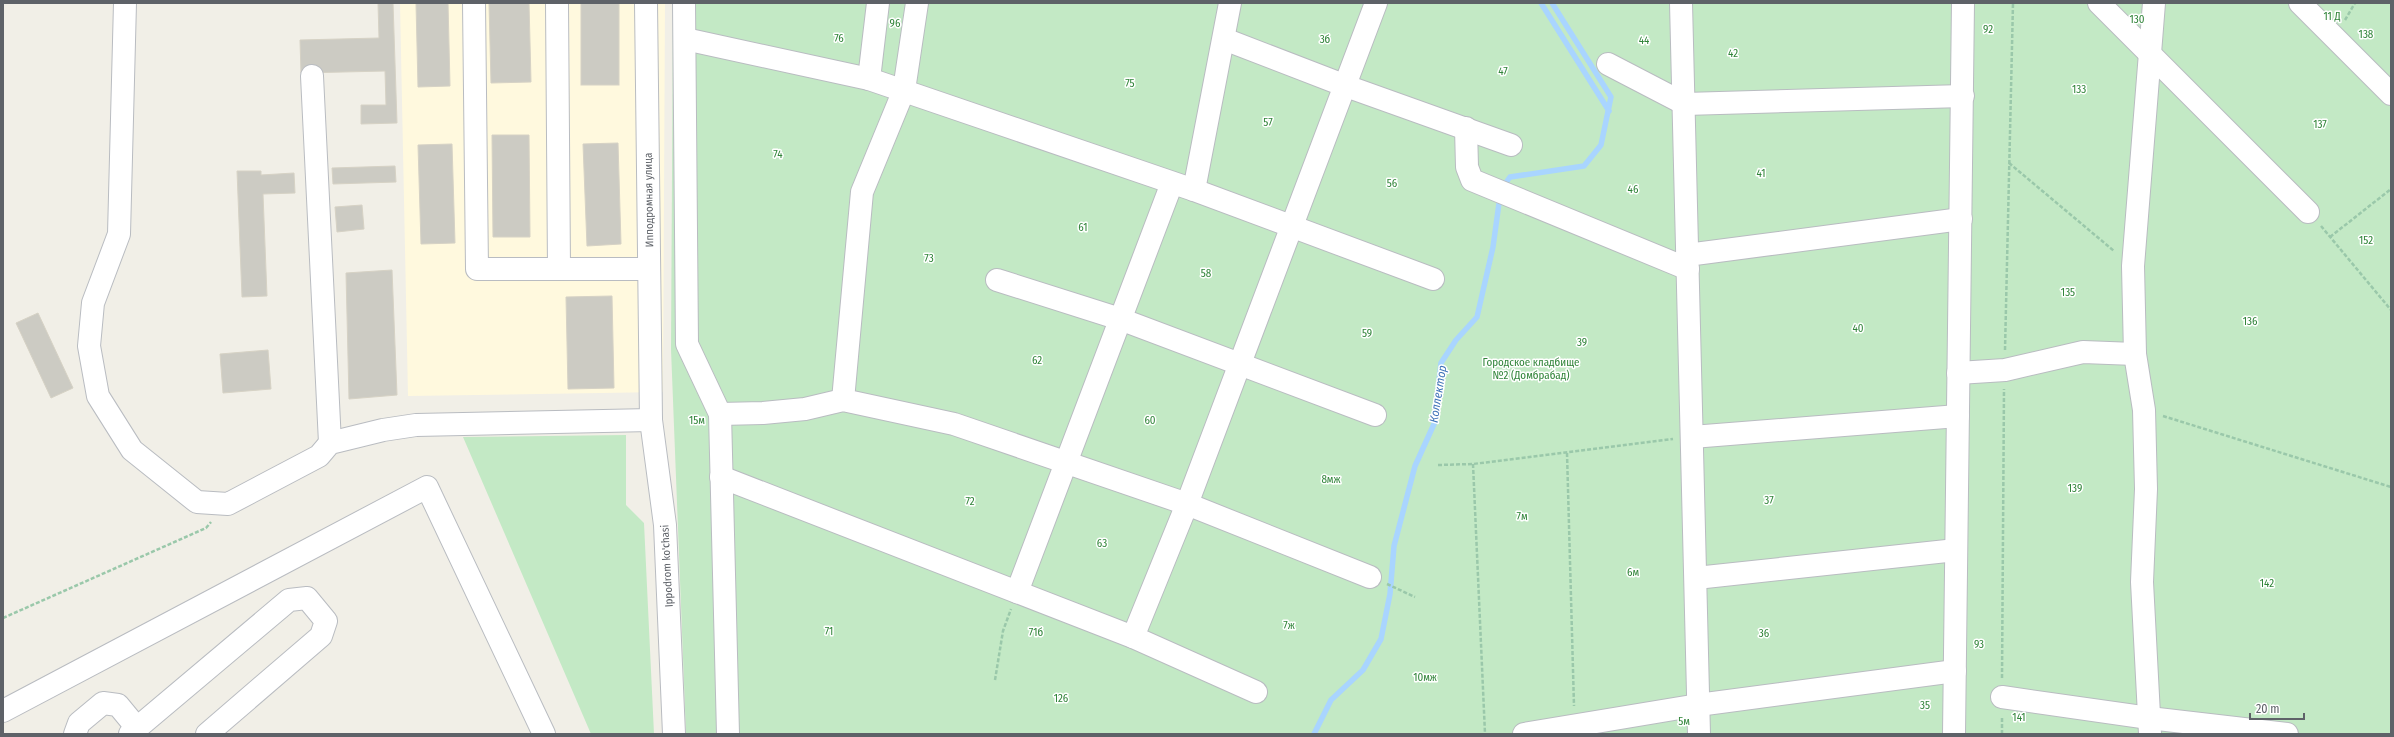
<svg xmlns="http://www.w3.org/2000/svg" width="2394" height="737" font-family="'Fira Sans Condensed',sans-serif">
  <rect width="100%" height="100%" fill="#f1efe7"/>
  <polygon fill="#fff9de" points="400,3 665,3 663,392 408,396"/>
  <g fill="#c3e9c5">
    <polygon points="673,3 2391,3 2391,734 686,734 671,349"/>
    <polygon points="626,435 626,505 644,523 654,734 591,734 463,437"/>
  </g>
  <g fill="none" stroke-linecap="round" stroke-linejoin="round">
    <g stroke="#a9d5ff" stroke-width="5.5">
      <polyline points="1541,3 1609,111"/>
      <polyline points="1502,188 1510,177 1584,166 1601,145 1611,97 1552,3"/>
      <polyline points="1314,734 1331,700 1363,670 1381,639 1390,594 1394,546 1415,466 1434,424 1441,363 1456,340 1477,317 1493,247 1500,196"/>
    </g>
  </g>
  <g fill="#cccbc3" stroke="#d6d2c5">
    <polygon points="378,3 393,3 397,123 361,124 361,105 386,105 385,71 301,73 300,40 379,38"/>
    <polygon points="416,3 448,3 450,86 418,87"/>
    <polygon points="489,3 529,3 531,82 491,83"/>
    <rect x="581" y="3" width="38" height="82"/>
    <polygon points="492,135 529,135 530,237 493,237"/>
    <polygon points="618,143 621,244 587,246 583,144"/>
    <polygon points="452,144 455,243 421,244 418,145"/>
    <polygon points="395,166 396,182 333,184 332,168"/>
    <polygon points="237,171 261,171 261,175 294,173 295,193 263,194 267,296 242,297"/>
    <polygon points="362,205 364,229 337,232 335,207"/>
    <polygon points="392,270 397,395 349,399 346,273"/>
    <polygon points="612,296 614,388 568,389 566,297"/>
    <polygon points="38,313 73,388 51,398 16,323"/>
    <polygon points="268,350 271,389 223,393 220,354"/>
  </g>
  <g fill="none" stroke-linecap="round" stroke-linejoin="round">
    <g stroke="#b9bcc1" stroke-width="24">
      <g id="minor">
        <polyline points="125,3 119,234 93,303 89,346 98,396 132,450 197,502 228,504 319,456 330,443 383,430 416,425 651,420"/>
        <polyline points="474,3 477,269 649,269"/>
        <polyline points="557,3 559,269"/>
        <polyline points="646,3 651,420 665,525 674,734"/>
        <polyline points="684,3 687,344 720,414 728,734"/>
        <polyline points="1681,3 1699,734"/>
        <polyline points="2099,3 2308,212"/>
        <polyline points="2300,3 2391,94"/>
        <polyline points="685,39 869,79 1194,190 1433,279"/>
        <polyline points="1224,39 1346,86 1511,145"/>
        <polyline points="1608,64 1685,104 1963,96"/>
        <polyline points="312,76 330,443"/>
        <polyline points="869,79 878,3"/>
        <polyline points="1466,128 1467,167 1472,180 1688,269"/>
        <polyline points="1194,190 1230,3"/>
        <polyline points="1687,255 1961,219"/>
        <polyline points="997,280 1120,319 1375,415"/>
        <polyline points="1958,373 2005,370 2083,352 2135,354"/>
        <polyline points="843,400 862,192 904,90 917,3"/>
        <polyline points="720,414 763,413 805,409 843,400 954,424 1187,504 1370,577"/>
        <polyline points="1692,437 1958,416"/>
        <polyline points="721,477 1133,637 1256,692"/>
        <polyline points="1696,578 1956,550"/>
        <polyline points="1017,592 1172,183"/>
        <polyline points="1133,637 1187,504 1376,3"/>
        <polyline points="2002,697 2149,718 2287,734"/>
        <polyline points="3,711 427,487 544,734"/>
        <polyline points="75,734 79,723 103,703 118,705 137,728"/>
        <polyline points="130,734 289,600 307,598 326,621 321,636 207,734"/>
        <polyline points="1524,734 1698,705 1955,671"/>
        <polyline points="1954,734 1963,3"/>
        <polyline points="2150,734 2142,582 2146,489 2144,410 2135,354 2133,266 2154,3"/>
      </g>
    </g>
    <g stroke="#9ac8aa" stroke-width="2.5" stroke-dasharray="4 2" stroke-linecap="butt">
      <polyline points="2345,20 2355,3"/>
      <polyline points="2009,163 2114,251"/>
      <polyline points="2321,226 2391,310"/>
      <polyline points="2330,237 2391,189"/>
      <polyline points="2005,350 2013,3"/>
      <polyline points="2163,416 2391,487"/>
      <polyline points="1567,453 1574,706"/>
      <polyline points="1473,464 1485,734"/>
      <polyline points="1438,465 1473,464 1673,439"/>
      <polyline points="1387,584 1415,597"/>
      <polyline points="3,618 206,528 211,522"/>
      <polyline points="2002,678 2004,389"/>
      <polyline points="995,680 1003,631 1011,609"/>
      <polyline points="2002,734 2002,717"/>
    </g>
    <use href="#minor" stroke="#fff" stroke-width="22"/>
  </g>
  <g text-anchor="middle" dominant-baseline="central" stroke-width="3" stroke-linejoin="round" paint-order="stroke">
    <g font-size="11" fill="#308439" stroke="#fff">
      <text x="2332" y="16">11 Д</text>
      <text x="2137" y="19">130</text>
      <text x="895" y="23">96</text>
      <text x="1988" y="29">92</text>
      <text x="2366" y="34">138</text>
      <text x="839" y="38">76</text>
      <text x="1325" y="39">3б</text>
      <text x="1644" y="40">44</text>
      <text x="1733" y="53">42</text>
      <text x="1503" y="71">47</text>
      <text x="1130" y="83">75</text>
      <text x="2079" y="89">133</text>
      <text x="1268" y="122">57</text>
      <text x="2320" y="124">137</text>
      <text x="778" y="154">74</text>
      <text x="1761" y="173">41</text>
      <text x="1392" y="183">56</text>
      <text x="1633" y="189">46</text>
      <text x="1083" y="227">61</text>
      <text x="2366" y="240">152</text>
      <text x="929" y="258">73</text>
      <text x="1206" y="273">58</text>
      <text x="2068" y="292">135</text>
      <text x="2250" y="321">136</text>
      <text x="1858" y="328">40</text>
      <text x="1367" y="333">59</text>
      <text x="1582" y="342">39</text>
      <text x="1037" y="360">62</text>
      <text x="1531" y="362">Городское кладбище<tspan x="1531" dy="13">№2 (Домбрабад)</tspan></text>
      <text x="697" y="420">15м</text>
      <text x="1150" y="420">60</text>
      <text x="1331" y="479">8мж</text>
      <text x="2075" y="488">139</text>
      <text x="1769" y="500">37</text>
      <text x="970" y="501">72</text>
      <text x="1522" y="516">7м</text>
      <text x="1102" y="543">63</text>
      <text x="1633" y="572">6м</text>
      <text x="2267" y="583">142</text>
      <text x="1289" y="625">7ж</text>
      <text x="829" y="631">71</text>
      <text x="1036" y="632">71б</text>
      <text x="1764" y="633">36</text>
      <text x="1979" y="644">93</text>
      <text x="1425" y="677">10мж</text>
      <text x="1061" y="698">126</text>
      <text x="1925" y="705">35</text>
      <text x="2019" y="717">141</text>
      <text x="1684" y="721">5м</text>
    </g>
    <g font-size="11" fill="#5e6268" stroke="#fff">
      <text transform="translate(649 200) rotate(-91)">Ипподромная улица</text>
      <text transform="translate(667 566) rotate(-93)">Ippodrom ko'chasi</text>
    </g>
    <g font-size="12" font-style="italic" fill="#3f73b8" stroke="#fff">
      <text transform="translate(1438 394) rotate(-81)">Коллектор</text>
    </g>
  </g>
  <rect width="2394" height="737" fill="none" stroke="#5e6268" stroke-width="8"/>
  <path d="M2250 713v6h54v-6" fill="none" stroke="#5e6268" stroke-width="2"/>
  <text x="2256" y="713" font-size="12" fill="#5e6268" stroke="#ffffff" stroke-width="3" paint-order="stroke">20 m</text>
</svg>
